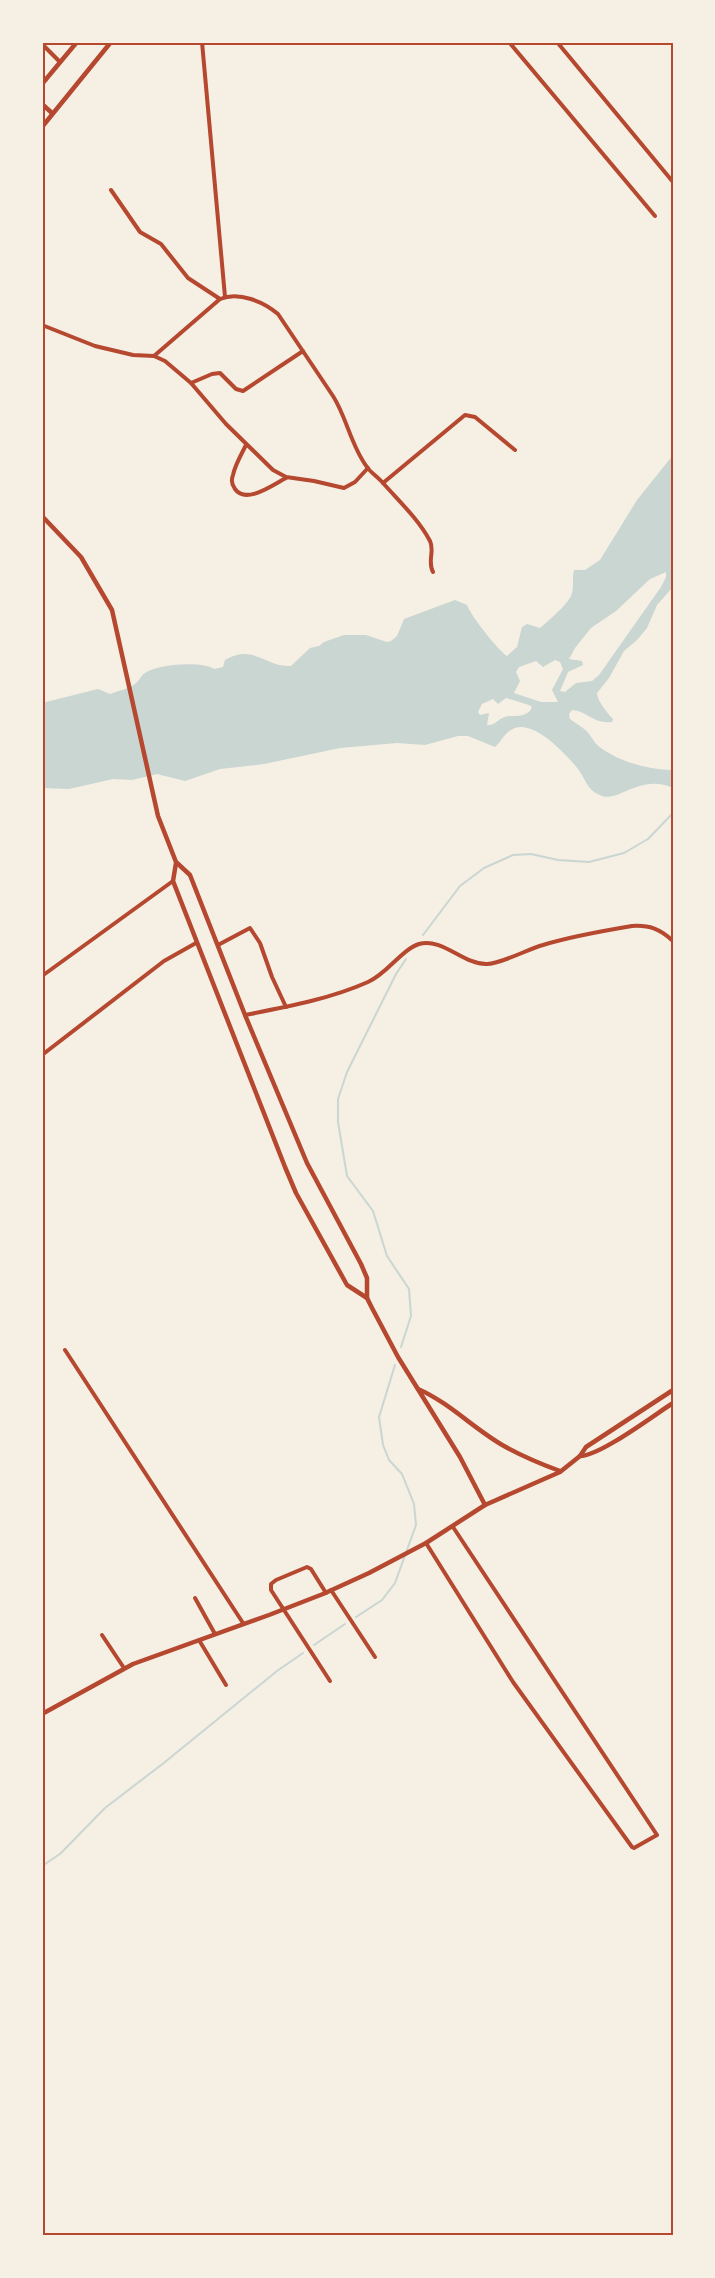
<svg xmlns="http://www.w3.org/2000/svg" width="715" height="2278" viewBox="0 0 715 2278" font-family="'Public Sans',sans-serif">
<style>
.water{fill:#c9d6d2;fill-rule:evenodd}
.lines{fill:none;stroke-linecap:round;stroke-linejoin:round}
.stream{stroke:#c9d6d2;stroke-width:2}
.minor{stroke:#b5482f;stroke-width:4}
.tertiary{stroke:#b5482f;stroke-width:4.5}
.neatline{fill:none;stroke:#b5482f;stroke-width:2}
</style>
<rect width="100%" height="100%" fill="#f6efe4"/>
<path class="water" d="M673,455V587L657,605L647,628L637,640L624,651L609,678L597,693C597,700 607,713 613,719L612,722C593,724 587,711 572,710L569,714L570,719C576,724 585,728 589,734C593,739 595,744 601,748C620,762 650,770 673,770V788C642,773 618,802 602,796C586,790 586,779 578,769C567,755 531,716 511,730C504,734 501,742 495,747L468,736H458L425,745L397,743L340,748L264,764L220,769L185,781L157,774L132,780L113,779L69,789L42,788V703L98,689L110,694C117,691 130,689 136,683C140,680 141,675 145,673C159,664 201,661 214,669L223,667L225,660C253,643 265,667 291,666L310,648L319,646L324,642L344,635H366L387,642L391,641L397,636L404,619L455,600L467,605C471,616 497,649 507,656L517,647L522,627L527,624L540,628C547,622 570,603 572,593C574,586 572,577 574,570H585L600,560L637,500ZM666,572V577L661,587L599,675L592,681L576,683L565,692L560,691L568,672L583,665L582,661L569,659L575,648L591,628L616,611L650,579ZM555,660L560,662L563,669L552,690L558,702H541L514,693L520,681L516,672L519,667L536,661L543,667ZM506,698L529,705L532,707L530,711C520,719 515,714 505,717C497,719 496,726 487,725L489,713L480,715L478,712L482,704L493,699L498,704Z"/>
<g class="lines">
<g class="stream">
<polyline points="423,935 460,886 484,868 513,855 531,854 558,860 589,862 624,853 648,839 673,813"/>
<polyline points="401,1347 411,1316 409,1289 387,1256 373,1211 347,1176 338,1122 338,1099 347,1072 396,974 406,959"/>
<polyline points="356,1617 382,1600 395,1583 416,1525 414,1504 402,1474 389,1460 383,1445 379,1417 395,1365"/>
<polyline points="314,1645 345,1624"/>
<polyline points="42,1866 60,1854 105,1808 165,1762 277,1671 303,1653"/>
</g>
<g class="minor">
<polyline points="202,42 225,297"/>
<polyline points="509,42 655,216"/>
<polyline points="557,42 673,182"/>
<polyline points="42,44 60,62"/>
<polyline points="111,190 140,232 161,244 188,278 220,299"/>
<polyline points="42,325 95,346 133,355 154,356 165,361 191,383 226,424 273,470 286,477 314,481 344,488 355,482 368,468"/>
<path d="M154,356L220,299C239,291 264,302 278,314L333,396C347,418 351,446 367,467C371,473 378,477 383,483C399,501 419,520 430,541C435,551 427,561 433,572"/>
<polyline points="191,383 212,374 220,373 236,389 243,391 303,351"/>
<path d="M246,445C241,455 235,465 233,475C231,480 232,485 235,489C246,505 274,484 286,478"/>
<polyline points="383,483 465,415 475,417 515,450"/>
<polyline points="218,945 250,928 260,943 272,977 286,1007"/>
<polyline points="42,976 173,881"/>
<path d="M245,1015C286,1007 330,999 368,982C387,974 401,950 419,944C442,937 464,965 487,964C501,964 528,949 543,945C572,936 602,931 632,926C650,925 660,929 673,941"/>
<polyline points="42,1055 164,961 196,943"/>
<polyline points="65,1350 243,1623"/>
<polyline points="426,1543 513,1682 632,1847 634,1848 657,1835 453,1527"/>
<polyline points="331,1590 375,1657"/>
<polyline points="326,1593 311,1569 307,1567 276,1580 271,1584 271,1590 330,1681"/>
<polyline points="195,1598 215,1634"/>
<polyline points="102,1635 124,1668"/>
<polyline points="199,1640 226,1685"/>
</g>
<g class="tertiary">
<polyline points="42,84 77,42"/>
<polyline points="42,104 52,113"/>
<polyline points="42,127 111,42"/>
<polyline points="42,516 81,557 112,610 158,816 176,862 190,875 245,1015 307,1163 361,1264 367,1278 367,1298 372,1308 398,1357 460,1457 485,1505"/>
<polyline points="176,863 173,881 285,1167 296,1193 347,1285 367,1298"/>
<path d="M418,1389C450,1403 474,1429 504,1446C522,1456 541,1464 560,1471"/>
<path d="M580,1456C600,1456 654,1415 673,1403"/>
<polyline points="42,1714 133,1664 269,1615 323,1594 369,1573 426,1543 485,1505 560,1472 580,1456 586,1447 673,1390"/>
</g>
</g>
<rect width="715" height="2278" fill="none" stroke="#f6efe4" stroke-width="87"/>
<rect x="44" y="44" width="628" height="2190" class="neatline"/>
</svg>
